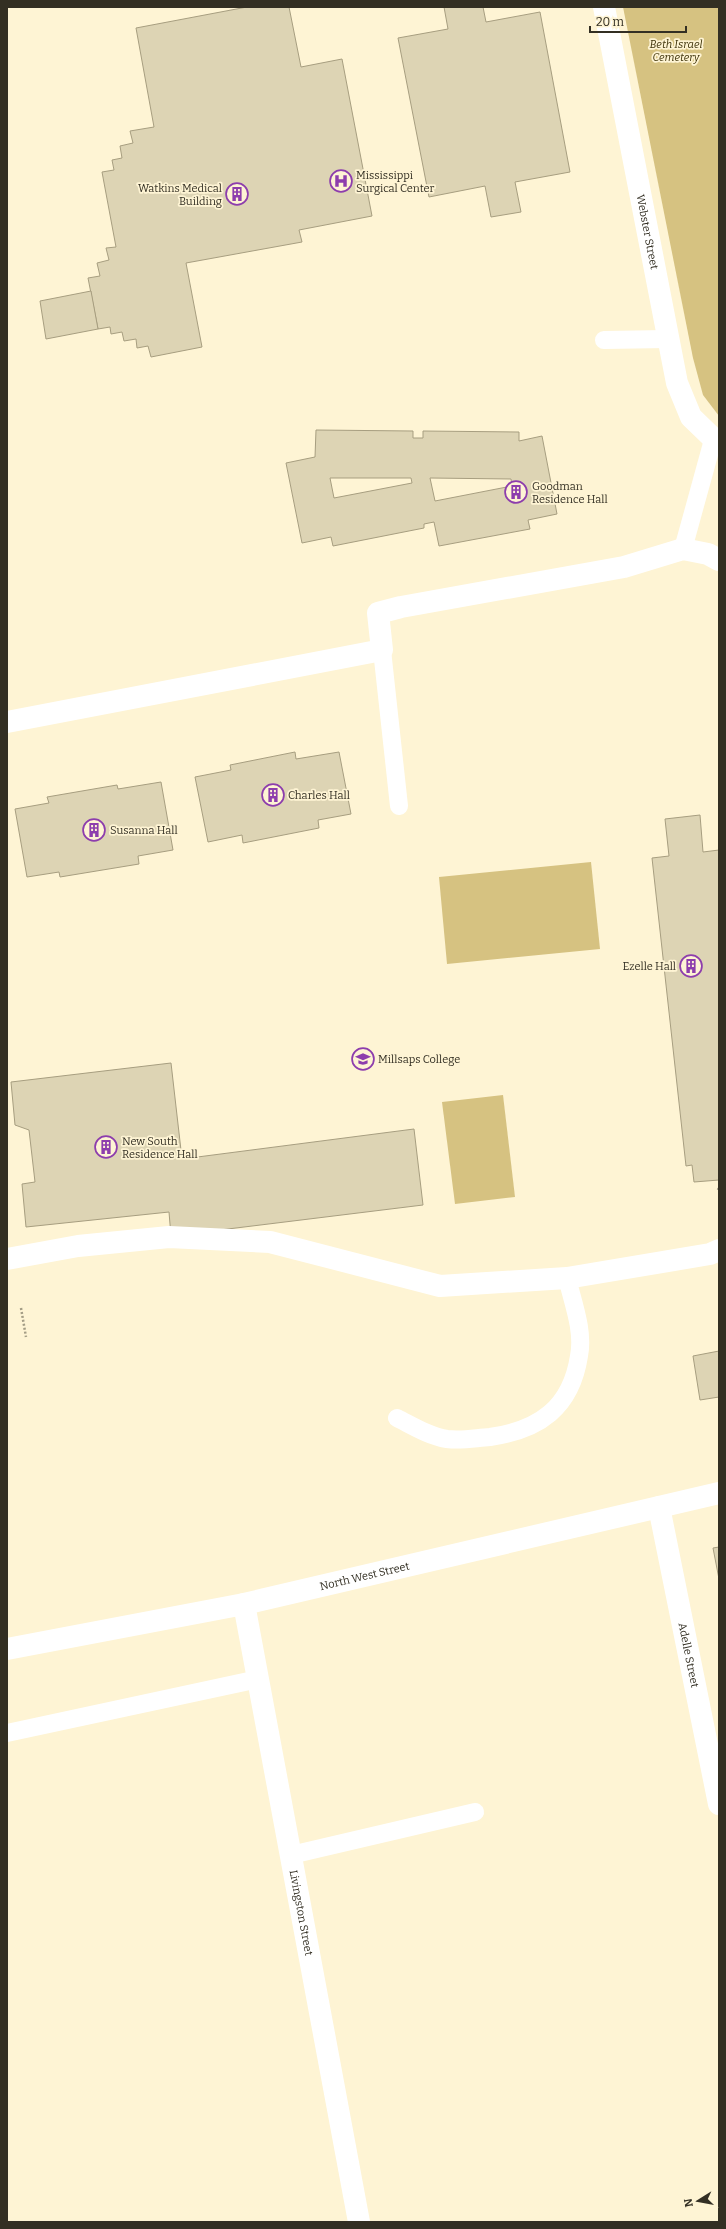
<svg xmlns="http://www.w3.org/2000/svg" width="726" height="2229" viewBox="0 0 726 2229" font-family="Bitter,serif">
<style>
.green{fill:#d6c281}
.building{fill:#ddd4b4;stroke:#a79e80;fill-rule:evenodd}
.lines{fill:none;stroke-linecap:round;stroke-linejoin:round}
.path{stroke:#a49d85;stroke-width:2.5;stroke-dasharray:2 2;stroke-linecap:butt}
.lane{stroke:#fff;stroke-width:18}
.street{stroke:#fff;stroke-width:22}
.secondary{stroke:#fff;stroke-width:22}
.labels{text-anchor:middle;stroke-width:3.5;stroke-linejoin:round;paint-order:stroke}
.park-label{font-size:11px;font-style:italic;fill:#3e330a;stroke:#fef4d4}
.poi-label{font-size:11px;fill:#332f23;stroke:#fef4d4;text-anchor:start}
.street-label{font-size:11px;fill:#332f23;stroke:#fef4d4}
</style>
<rect width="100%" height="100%" fill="#fef4d4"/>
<g class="green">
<polygon points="623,7 719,7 719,416 703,395 693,358"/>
<polygon points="591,862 600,949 447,964 439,877"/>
<polygon points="503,1095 515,1197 455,1204 442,1102"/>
</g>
<g class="building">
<polygon points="247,7 289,7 301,67 342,59 372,216 299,230 302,242 186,263 202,347 151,357 148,346 137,348 136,339 124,341 122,332 111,334 110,327 98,329 88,278 100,276 97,263 109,260 106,248 116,247 102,172 114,170 112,160 122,158 120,146 133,143 130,131 154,127 136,28"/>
<polygon points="444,7 483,7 486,22 540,12 570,172 515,182 521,212 491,217 485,186 429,197 398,38 448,29"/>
<polygon points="91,291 98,329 46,339 40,301"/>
<path d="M316,430L413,431V438H423V431L519,432V441L542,436L557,514L528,520L530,529L439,546L434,522L424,524V528L333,546L331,537L302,543L286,463L315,457ZM330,478H411L412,483L334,498ZM430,478L511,479L512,486L435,501Z"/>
<polygon points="295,752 296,759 339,752 351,814 318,820 319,828 243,843 242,835 208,842 195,777 231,770 230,765"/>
<polygon points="161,782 173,850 138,856 139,864 60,877 59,872 27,877 15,809 49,803 47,797 117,785 118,789"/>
<polygon points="700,815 703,852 719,850 719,1180 694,1182 692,1165 686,1166 652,858 669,856 665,819"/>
<polygon points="171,1063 182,1159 414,1129 423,1205 171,1236 169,1212 26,1227 22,1184 35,1182 29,1130 15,1125 11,1082"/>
<polygon points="719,1351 719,1397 700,1400 693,1356"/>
<polygon points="719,1547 719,1579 713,1548"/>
</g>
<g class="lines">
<g class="path">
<polyline points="718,1190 719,1187"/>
<polyline points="21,1308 26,1337"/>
</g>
<g class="lane">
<polyline points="604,340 667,339"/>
<polyline points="683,549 713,440"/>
<polyline points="382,650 399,806"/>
<path d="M397,1418C413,1426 429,1436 447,1439C462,1441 475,1438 490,1437C539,1430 571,1408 579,1356C584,1331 573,1303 567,1278"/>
<polyline points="7,1733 258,1679"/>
<polyline points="291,1855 475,1812"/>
</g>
<g class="street">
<path id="s1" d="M604,7L677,383L691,417L719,444"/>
<polyline points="7,722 382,650 378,613 401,607 624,567 683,549 708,554 719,560"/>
<polyline points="7,1259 78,1246 169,1237 270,1242 440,1286 567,1278 710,1254 719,1250"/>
<path id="s2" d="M659,1507L719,1804"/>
<path id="s3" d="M244,1604L359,2222"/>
</g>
<path class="secondary" id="s4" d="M7,1649L244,1604L719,1493"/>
</g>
<defs>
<g id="hospital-ring" transform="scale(1.15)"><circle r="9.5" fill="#fef4d4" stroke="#8d3dad" stroke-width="1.5"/><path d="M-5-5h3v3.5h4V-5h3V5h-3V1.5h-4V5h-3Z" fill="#8d3dad"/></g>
<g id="building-ring" transform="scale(1.15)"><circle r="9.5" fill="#fef4d4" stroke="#8d3dad" stroke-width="1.5"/><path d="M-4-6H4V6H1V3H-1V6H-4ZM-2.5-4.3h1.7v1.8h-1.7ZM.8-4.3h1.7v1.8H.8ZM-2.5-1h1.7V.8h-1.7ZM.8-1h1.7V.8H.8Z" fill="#8d3dad"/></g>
<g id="university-ring" transform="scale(1.15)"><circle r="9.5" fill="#fef4d4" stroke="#8d3dad" stroke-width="1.5"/><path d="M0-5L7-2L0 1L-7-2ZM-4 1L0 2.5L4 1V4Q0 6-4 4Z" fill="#8d3dad"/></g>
</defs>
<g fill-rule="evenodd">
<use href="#hospital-ring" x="341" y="181"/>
<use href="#building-ring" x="237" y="194"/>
<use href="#building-ring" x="516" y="492"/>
<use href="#building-ring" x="273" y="795"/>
<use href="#building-ring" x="94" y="830"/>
<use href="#building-ring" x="691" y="966"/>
<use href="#university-ring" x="363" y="1059"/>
<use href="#building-ring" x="106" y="1147"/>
</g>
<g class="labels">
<g class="park-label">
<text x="676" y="48">Beth Israel<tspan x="676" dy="13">Cemetery</tspan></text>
</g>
<g class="poi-label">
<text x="356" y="179">Mississippi<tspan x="356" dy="13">Surgical Center</tspan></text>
<text x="222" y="192" text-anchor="end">Watkins Medical<tspan x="222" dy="13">Building</tspan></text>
<text x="532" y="490">Goodman<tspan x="532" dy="13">Residence Hall</tspan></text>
<text x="288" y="799">Charles Hall</text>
<text x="110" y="834">Susanna Hall</text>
<text x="676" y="970" text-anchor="end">Ezelle Hall</text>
<text x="378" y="1063">Millsaps College</text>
<text x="122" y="1145">New South<tspan x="122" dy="13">Residence Hall</tspan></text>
</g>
<g class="street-label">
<text dy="4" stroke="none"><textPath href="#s1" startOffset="229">Webster Street</textPath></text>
<text dy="4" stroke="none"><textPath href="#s4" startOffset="365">North West Street</textPath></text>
<text dy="4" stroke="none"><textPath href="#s2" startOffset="151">Adelle Street</textPath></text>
<text dy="4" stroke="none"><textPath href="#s3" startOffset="314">Livingston Street</textPath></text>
</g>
</g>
<rect width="726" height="2229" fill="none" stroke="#332f23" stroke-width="16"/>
<g transform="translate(698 2201) rotate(259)" stroke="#fef4d4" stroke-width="3" paint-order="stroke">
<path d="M0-3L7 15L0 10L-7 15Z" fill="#332f23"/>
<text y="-6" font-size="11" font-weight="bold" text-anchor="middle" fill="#332f23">N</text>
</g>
<path d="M590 26v6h96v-6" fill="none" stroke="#332f23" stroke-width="2"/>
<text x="596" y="26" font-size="12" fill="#332f23" stroke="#fef4d4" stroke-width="3" paint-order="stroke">20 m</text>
</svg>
